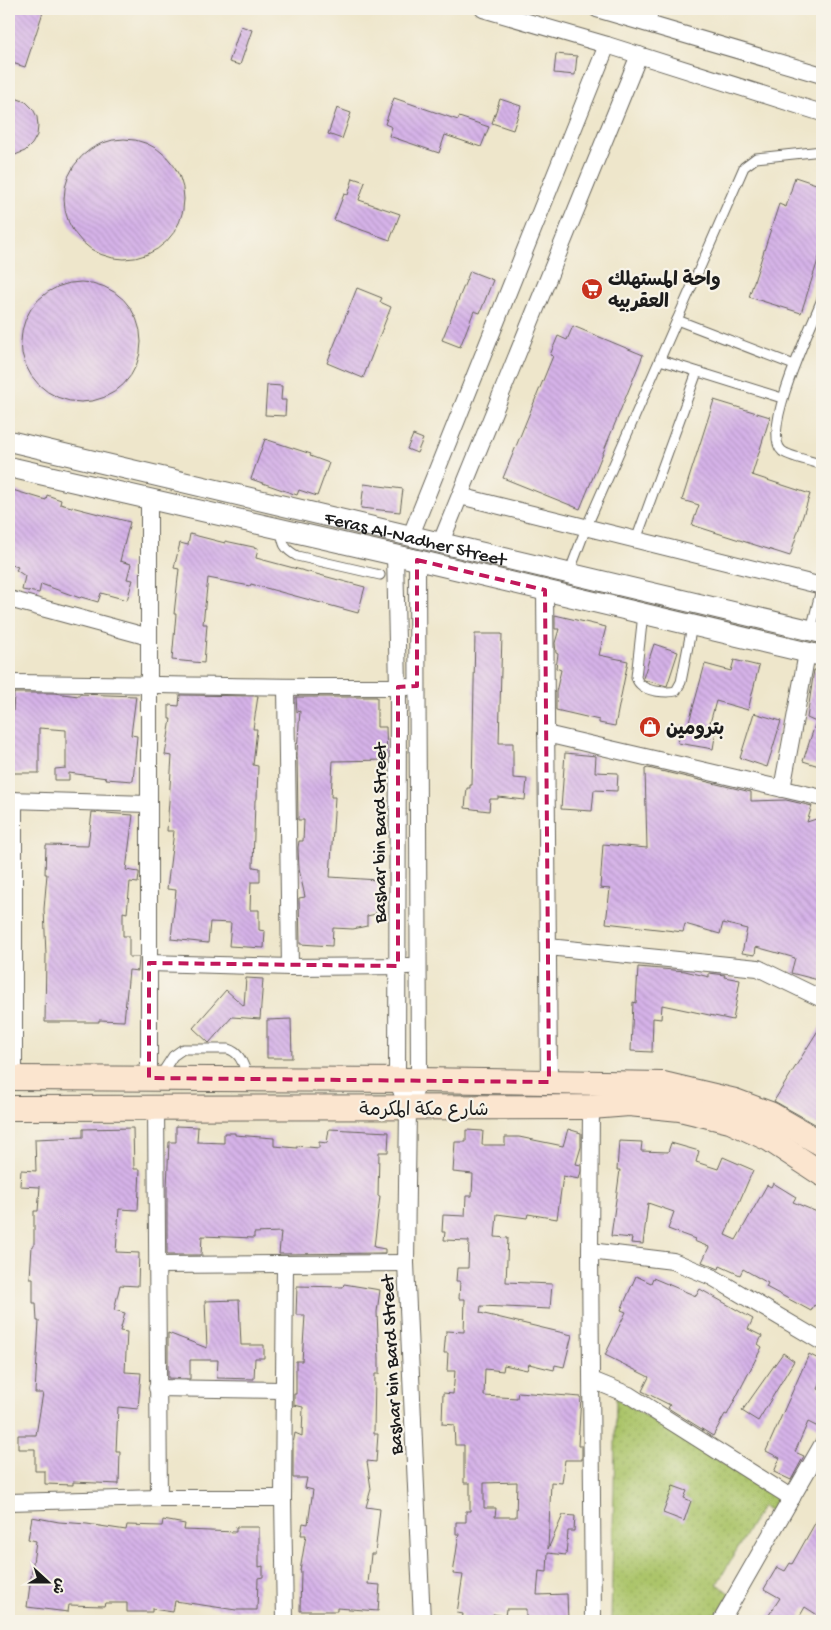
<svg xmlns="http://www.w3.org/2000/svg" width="831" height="1630" viewBox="0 0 831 1630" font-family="'Gochi Hand','Playpen Sans Arabic',sans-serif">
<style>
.grass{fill:url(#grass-dots);stroke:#647044}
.building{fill:url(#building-back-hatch);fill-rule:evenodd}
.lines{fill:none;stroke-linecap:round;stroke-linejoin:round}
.service-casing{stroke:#666359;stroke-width:11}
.minor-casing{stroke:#666359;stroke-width:18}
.tertiary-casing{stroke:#666359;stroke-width:22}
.secondary-casing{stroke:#666359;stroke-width:26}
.service{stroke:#fff;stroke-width:9}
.minor{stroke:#fff;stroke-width:16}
.tertiary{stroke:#fff;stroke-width:20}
.secondary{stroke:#fbe5cf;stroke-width:24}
.marked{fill:none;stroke:#c2185b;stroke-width:4;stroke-dasharray:10 6;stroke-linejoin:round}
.labels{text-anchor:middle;stroke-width:4.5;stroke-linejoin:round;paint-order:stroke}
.poi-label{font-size:19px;font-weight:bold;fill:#1c1c1c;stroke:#f7f3e8;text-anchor:start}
.street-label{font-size:19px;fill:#1c1c1c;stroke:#f7f3e8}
</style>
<defs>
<pattern id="grass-dots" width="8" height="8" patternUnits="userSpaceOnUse" patternTransform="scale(1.25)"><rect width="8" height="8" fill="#acc56b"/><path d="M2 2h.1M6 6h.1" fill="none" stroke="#93a95c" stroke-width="1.8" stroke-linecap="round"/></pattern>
<pattern id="building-back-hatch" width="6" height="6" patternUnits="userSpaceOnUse" patternTransform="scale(1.25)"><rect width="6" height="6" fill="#d5b2e8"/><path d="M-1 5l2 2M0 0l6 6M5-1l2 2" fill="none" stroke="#b698c6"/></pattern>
</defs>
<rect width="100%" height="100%" fill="#f7f3e8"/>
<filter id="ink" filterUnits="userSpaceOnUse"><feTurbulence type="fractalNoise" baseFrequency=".02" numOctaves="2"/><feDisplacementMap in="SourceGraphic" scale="10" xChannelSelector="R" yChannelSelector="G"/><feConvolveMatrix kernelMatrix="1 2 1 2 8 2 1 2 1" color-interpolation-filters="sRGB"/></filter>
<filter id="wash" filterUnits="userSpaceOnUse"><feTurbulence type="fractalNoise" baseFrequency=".0096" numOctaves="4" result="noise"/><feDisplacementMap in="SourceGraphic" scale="20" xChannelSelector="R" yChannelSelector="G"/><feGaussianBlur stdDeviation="1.12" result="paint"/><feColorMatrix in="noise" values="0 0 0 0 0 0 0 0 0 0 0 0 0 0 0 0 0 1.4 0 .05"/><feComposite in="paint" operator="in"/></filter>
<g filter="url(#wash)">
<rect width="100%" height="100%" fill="#eee6cb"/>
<polygon class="grass" points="616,1398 783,1500 776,1514 762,1506 717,1584 730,1594 714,1621 611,1621"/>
<g id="blocks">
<g class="building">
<polygon points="9,9 44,9 25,67 9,62"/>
<polygon points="241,26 252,30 240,65 229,62"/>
<polygon points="556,54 577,56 575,75 554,73"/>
<polygon points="9,97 18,99 26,102 33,109 37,117 38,126 37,135 32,144 25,151 15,155 9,155"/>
<polygon points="394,98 458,120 459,117 489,127 481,147 445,135 439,153 389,136 392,127 385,124"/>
<polygon points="500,99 521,106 513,130 492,123"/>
<polygon points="337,108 351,113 342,139 328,134"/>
<circle cx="124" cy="199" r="60"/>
<polygon points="795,177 822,186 822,255 820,254 801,313 749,297 779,204 786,207"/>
<polygon points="353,178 365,182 359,200 400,214 390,240 334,220 344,194 348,195"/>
<polygon points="470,271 493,280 480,313 474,311 460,347 442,340"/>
<circle cx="81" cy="342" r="60"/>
<polygon points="357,288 382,298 380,302 391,307 363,378 327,363"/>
<polygon points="573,326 643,355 580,509 503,478 553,356 550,355 558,336 567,340"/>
<polygon points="267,385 282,386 281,400 286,400 285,416 265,415"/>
<polygon points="714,400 770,417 752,475 810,494 790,556 692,525 699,505 682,500"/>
<polygon points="413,435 423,439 417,453 407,449"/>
<polygon points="265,439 311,454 310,456 329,463 317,496 299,490 297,495 251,479"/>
<polygon points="364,484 403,489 400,512 361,508"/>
<polygon points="9,489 46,500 47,495 61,500 60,504 130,522 120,561 131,564 127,579 133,580 127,600 101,593 98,602 81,597 80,598 41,584 39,593 22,590 25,576 16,570 18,567 9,564 9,545 13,531 9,530"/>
<polygon points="190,534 225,543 225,541 258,548 256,558 365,587 358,613 251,584 250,586 208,578 203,624 207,624 204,663 172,660 176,614 174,614 179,569 174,568 180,543 188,545"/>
<polygon points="555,615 606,627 599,655 628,661 615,726 599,723 599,720 556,710 556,692 561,670 556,668 558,654 556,653 555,643 559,629 555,629"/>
<polygon points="475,634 502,634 499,743 513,743 513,778 527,779 525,800 498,797 498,799 490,799 489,811 465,808 467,788 470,788 470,785 472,785"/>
<polygon points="654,644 678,652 667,686 644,680 643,678"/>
<polygon points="734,660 759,666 748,710 716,701 710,723 717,724 713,749 678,743 681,725 688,726 705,664 731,671"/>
<polygon points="814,670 822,671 822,767 803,761 816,722 807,718"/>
<polygon points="14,693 54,693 79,696 79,694 136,696 131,735 137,736 133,781 106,779 107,778 69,773 69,780 55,780 55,769 66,768 66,730 39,728 39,773 9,773 9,712 13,712"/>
<polygon points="180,695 258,696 253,729 257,729 253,765 258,766 257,799 255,800 253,867 260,868 260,882 251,882 250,910 259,910 259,930 265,931 264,948 229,946 231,923 210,922 208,943 171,939 176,890 167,889 174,831 167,831 172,756 165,755 171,719 169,719 169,705 179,706"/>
<polygon points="296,697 377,697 377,727 386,727 387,760 333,761 331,797 335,797 330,877 378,880 376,914 367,916 367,926 353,929 333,928 332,946 300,944 299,898 305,897 299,869 298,848 299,841 303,841 304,820 298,820 297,751 300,711 297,712"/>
<polygon points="754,713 781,721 767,767 740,758"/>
<polygon points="565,753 596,756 595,772 618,773 617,791 594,790 592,811 561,809"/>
<polygon points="648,768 751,792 751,801 786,800 812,806 807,822 822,817 822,981 791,973 795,958 785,955 756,947 755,955 742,953 747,929 723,923 720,934 685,924 683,932 606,923 610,889 600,888 603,844 647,848 645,769"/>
<polygon points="92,812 133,815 126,870 139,872 139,874 138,883 130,882 127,913 123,912 123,936 129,936 129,957 139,957 138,971 129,970 124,1021 99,1020 99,1022 45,1022 46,955 44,909 47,874 45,874 46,845 88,846"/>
<polygon points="638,967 685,971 709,977 709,973 725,975 724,977 740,980 733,1020 662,1005 661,1019 653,1018 652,1052 631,1051 633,1002 636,1003"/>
<polygon points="246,978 263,979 260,1019 232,1017 209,1043 193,1028 226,990 244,1006"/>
<polygon points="291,1019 292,1058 267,1058 267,1020"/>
<polygon points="822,1024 822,1128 774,1101"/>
<polygon points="176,1126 198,1127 197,1142 224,1143 224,1133 235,1133 235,1135 274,1138 274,1146 297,1148 297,1146 319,1148 319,1142 327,1143 329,1129 389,1132 388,1152 379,1152 378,1196 380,1196 374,1247 385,1249 385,1253 279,1254 281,1232 254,1233 254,1238 202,1236 201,1255 167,1255 167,1188 169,1142 176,1142"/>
<polygon points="133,1128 134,1169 140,1169 138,1210 119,1209 116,1252 139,1253 138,1286 120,1285 114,1310 125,1313 120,1331 127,1332 125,1372 141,1373 138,1409 118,1407 116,1452 120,1452 119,1484 73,1482 73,1485 45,1484 45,1471 35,1471 35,1449 18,1449 18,1435 36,1435 43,1393 35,1393 39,1321 37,1321 36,1303 33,1303 33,1278 30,1278 32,1246 34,1246 34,1211 38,1211 40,1187 20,1186 21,1170 36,1171 35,1139 83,1137 83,1129"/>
<path d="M568,1129L581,1133V1147L576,1164L581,1165V1171L579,1179L563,1176L557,1219L528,1214L527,1218L497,1214L495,1237L508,1238L506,1282L552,1284L550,1309L481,1306L480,1313L572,1335L564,1367L555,1365L554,1370L529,1364L527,1370L504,1365L503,1371L485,1369L484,1396L517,1398L518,1392L581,1397L578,1446H582V1460H565L562,1483L551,1482L548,1549L563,1515L575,1516L574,1531H568L566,1555L548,1553L547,1572L539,1571L537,1595L567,1594L568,1621H526V1609H506L505,1616L493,1614L492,1621H462L463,1614L457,1613L463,1575L453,1574L459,1534H456V1522H466V1511H470V1483H464V1445H455L454,1425L442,1424L443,1393L453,1394L455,1371H447L448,1353H444L446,1331L464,1332L465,1299H459L460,1281H456L457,1268H468L469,1241L444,1240L445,1232H442L443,1215L465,1216L466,1196H472L473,1174L453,1172L455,1142H466V1130L483,1131L482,1145H505V1137H519L563,1146ZM517,1482L516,1517H495L496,1508H484V1483Z"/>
<polygon points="619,1141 642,1142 641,1151 668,1152 671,1143 699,1151 696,1162 718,1169 723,1157 753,1170 725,1235 736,1240 767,1185 771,1187 773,1183 796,1197 793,1202 822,1214 822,1310 814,1305 811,1311 800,1305 766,1287 768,1283 743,1269 740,1275 720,1266 719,1269 702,1262 709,1247 694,1241 695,1239 668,1229 674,1212 648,1203 643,1244 631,1243 632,1238 611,1236 620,1170 617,1170"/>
<polygon points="636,1276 651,1283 653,1278 696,1296 700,1289 753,1319 748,1329 762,1336 758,1344 762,1347 727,1415 725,1414 713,1436 668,1408 670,1405 642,1391 649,1377 605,1355 626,1312 621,1310"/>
<polygon points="344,1284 380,1290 377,1312 379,1359 379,1374 375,1374 374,1434 378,1434 376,1462 367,1461 371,1489 366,1507 380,1509 375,1554 371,1554 368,1584 380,1585 378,1611 337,1608 337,1611 300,1611 301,1571 300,1571 306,1535 301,1535 303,1523 308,1524 313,1490 305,1488 307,1478 293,1478 293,1444 295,1433 302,1436 303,1407 294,1405 294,1394 296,1394 296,1361 302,1361 305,1315 296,1315 297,1286 343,1287"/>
<polygon points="239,1300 241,1345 264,1345 264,1358 255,1358 254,1379 217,1378 218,1360 190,1360 190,1379 168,1378 168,1333 207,1348 205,1301"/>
<polygon points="783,1353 794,1361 758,1421 742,1411"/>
<polygon points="809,1354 822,1361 822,1380 818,1389 822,1391 822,1429 808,1422 795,1452 804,1456 791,1480 774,1472 780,1458 766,1451"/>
<polygon points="673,1486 687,1491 684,1498 691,1501 684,1521 663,1513"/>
<polygon points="822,1511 822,1618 805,1607 797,1621 765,1621 780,1598 764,1589 777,1567 785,1571 790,1563 792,1564"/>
<polygon points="32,1517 59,1522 87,1524 126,1530 127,1525 162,1526 163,1520 185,1524 184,1530 236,1532 236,1527 259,1527 259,1567 263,1566 263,1577 258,1578 257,1610 236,1610 175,1601 173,1612 152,1609 152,1612 127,1612 127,1603 105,1603 104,1606 69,1605 68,1612 27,1607 36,1541 28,1539"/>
</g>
</g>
</g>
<g filter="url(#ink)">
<use href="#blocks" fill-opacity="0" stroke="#666359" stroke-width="1"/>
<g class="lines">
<g class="service-casing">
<g id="service">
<path d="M822,299C812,325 760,431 782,451C789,457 813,461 822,465"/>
<polyline points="677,320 794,365"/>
<polyline points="660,360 782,398"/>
<path d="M281,529C283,544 283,548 297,556L380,575"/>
<polyline points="636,540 697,372"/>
<polyline points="569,573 586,528 744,167 756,158 822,151"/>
<path d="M643,614L636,677C636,678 639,684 640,684C647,692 667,693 676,691L681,682L692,626"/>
<polyline points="811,630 822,585"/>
<path d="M160,1076L173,1056L183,1049H228C241,1053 243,1065 248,1076"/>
</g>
</g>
<g class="minor-casing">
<g id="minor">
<polyline points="483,9 607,45 822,113"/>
<polyline points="597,9 822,75"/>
<polyline points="646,23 651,9"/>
<polyline points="460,496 822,586"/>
<polyline points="149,499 149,1078"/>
<polyline points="411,535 607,45"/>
<polyline points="441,542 639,55"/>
<polyline points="395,555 398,687 397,1080 408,1108"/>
<polyline points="417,560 419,1080 408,1108 406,1263 422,1621"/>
<polyline points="545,590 549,1082"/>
<polyline points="9,599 149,637"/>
<path d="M9,683C142,684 275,688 408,687"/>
<polyline points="286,688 290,967"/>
<polyline points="546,734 822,798"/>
<polyline points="782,789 807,653"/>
<polyline points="9,800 149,804"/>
<polyline points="548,947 758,968 822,999"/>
<polyline points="149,963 290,967 409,966"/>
<polyline points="14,1078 14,800"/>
<polyline points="156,1107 159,1498"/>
<polyline points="591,1107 590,1251 593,1621"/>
<polyline points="590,1251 673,1261 712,1277 822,1342"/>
<polyline points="157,1265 406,1263"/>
<polyline points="592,1380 629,1395 792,1498"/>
<polyline points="157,1388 283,1390"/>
<polyline points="9,1502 159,1498 283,1498"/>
<polyline points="285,1621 283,1498 285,1264"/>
<polyline points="721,1621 822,1445"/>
</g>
</g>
<g class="tertiary-casing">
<g id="tertiary">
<path id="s1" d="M9,441L822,633"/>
<polyline points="9,467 417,560 822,656"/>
</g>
</g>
<g class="secondary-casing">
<g id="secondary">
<polyline points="9,1078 419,1080 663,1084 735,1101 770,1114 822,1144"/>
<polyline points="9,1108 591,1107 629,1104 680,1109 730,1121 769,1139 822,1174"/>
</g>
</g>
<use href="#service" class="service"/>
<use href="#minor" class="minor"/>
<use href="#tertiary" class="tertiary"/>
<use href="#secondary" class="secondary"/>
</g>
</g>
<path class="marked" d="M417,560L545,590L549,1082L149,1078V963L398,966V687L417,686Z"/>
<defs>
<g id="supermarket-disc" transform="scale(1.125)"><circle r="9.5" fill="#c8321e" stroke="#f7f3e8"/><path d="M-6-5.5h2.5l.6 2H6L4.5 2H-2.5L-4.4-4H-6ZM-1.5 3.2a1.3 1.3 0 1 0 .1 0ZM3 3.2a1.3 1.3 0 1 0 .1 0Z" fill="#fff"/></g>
<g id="shop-disc" transform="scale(1.125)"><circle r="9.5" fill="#c8321e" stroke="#f7f3e8"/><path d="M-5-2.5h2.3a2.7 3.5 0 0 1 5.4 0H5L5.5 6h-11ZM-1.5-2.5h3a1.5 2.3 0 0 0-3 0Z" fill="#fff"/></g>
</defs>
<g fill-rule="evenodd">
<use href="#supermarket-disc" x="592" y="289"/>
<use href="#shop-disc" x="650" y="727"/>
</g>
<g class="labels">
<g class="poi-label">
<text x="608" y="285">واحة المستهلك<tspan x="608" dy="22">العقربيه</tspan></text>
<text x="666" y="734">بترومين</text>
</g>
<g class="street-label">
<text dy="7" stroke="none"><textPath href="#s1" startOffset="418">Feras Al-Nadher Street</textPath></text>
<text transform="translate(378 833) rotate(-90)" y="7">Bashar bin Bard Street</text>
<text x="424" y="1115">شارع مكة المكرمة</text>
<text transform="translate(390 1365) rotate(-93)" y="7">Bashar bin Bard Street</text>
</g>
</g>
<rect width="831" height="1630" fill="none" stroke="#f7f3e8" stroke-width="30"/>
<g transform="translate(48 1582) rotate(111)" stroke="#f7f3e8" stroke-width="4" paint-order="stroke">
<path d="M0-4L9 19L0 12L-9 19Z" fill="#1c1c1c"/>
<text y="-8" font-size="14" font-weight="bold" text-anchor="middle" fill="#1c1c1c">ش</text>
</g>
</svg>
